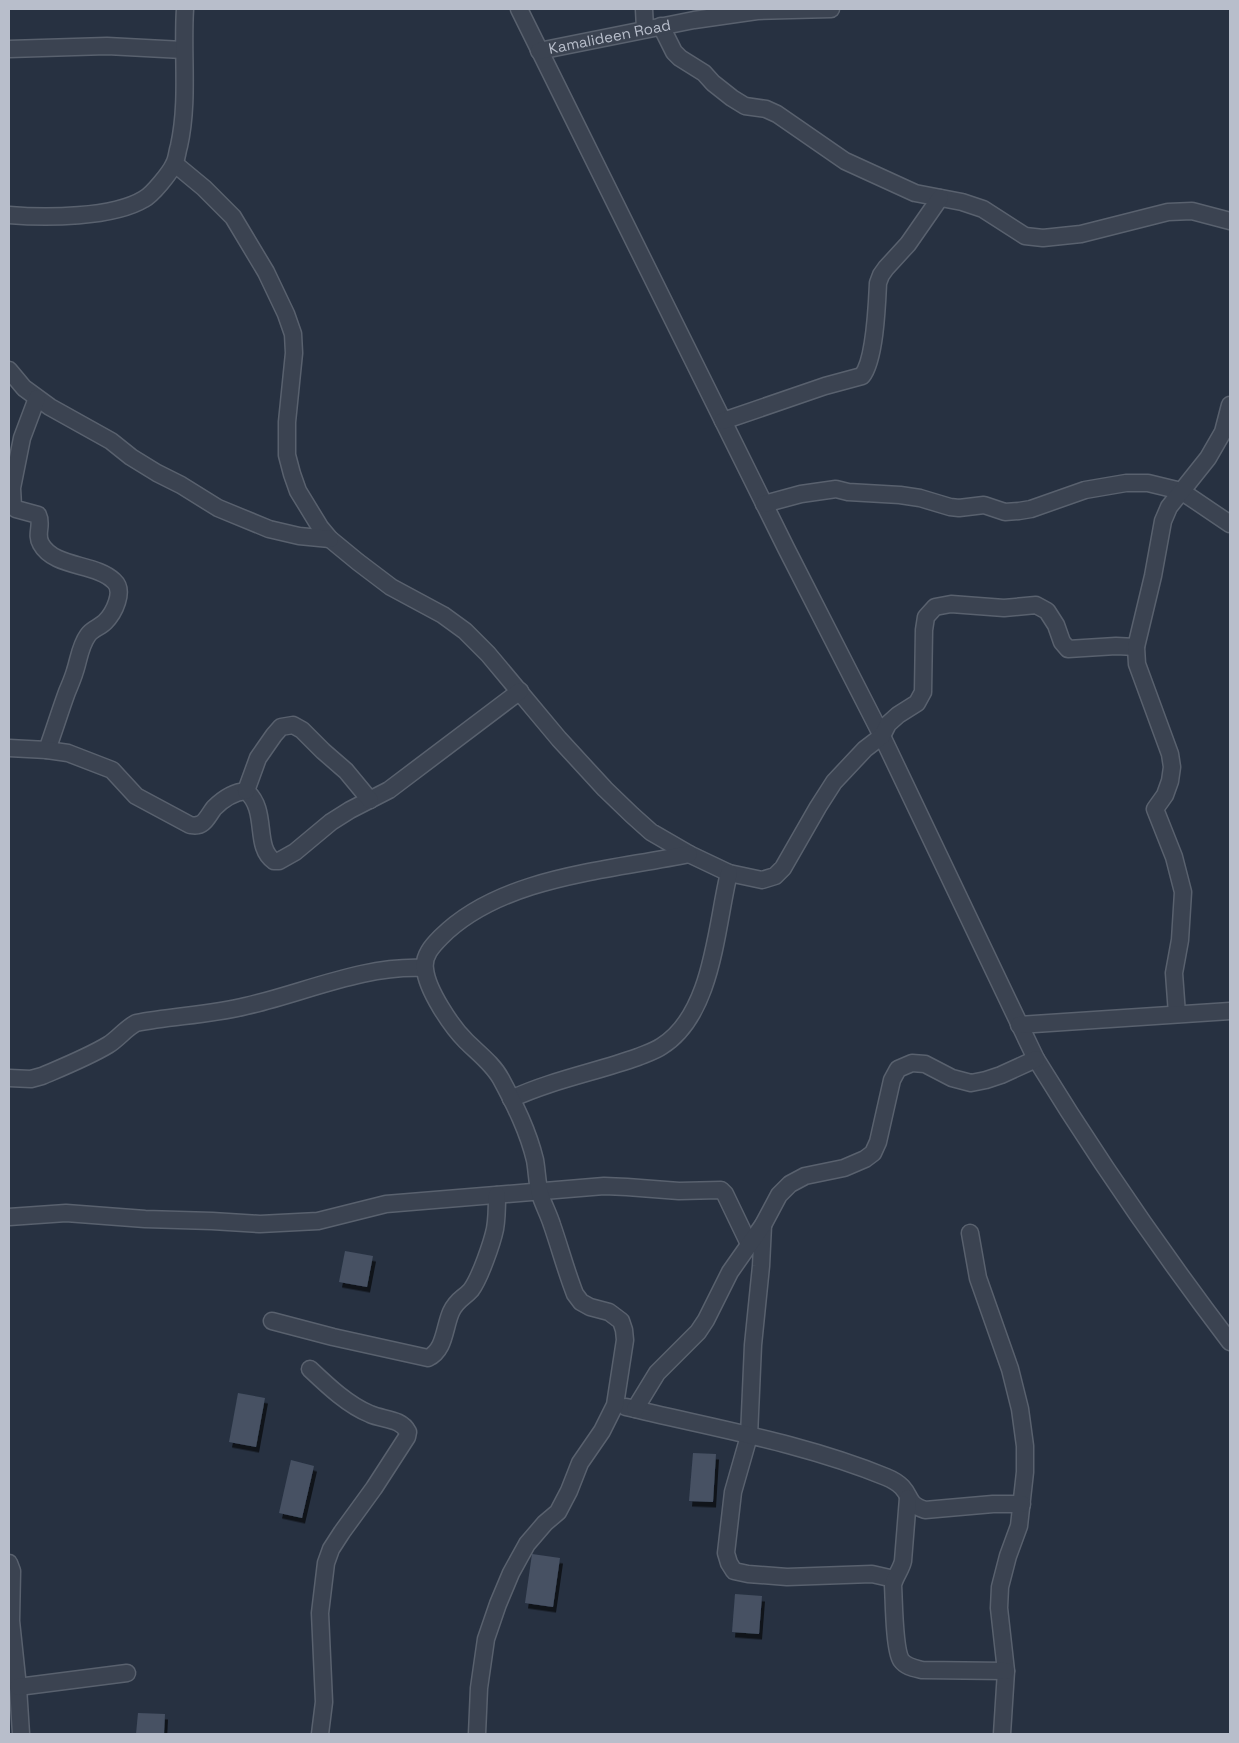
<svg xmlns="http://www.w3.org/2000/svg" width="1239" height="1743" viewBox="0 0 1239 1743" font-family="'Space Grotesk',sans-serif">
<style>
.building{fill:#465163;filter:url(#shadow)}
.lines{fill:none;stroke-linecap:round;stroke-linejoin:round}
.minor-casing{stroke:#59616e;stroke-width:19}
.minor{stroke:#3b4351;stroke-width:16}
.labels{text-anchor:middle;stroke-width:4.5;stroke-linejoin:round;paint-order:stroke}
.street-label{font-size:15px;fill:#b8becb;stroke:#1f2837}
</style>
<defs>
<filter id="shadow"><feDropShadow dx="3" dy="5.5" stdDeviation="0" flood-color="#0009"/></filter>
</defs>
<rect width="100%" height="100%" fill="#273141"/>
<g class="building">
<polygon points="345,1251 373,1256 367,1287 339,1282"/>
<polygon points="238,1393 265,1398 256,1447 229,1442"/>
<polygon points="693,1453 716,1454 713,1502 689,1501"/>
<polygon points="291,1460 314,1466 302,1518 279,1513"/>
<polygon points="532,1554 560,1558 553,1607 525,1603"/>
<polygon points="735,1594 762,1596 759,1634 732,1632"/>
<polygon points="138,1713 165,1714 164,1734 136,1734"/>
</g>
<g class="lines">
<g class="minor-casing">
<g id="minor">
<path d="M519,9L786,548L882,736L1036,1059C1096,1157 1161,1251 1230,1342"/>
<polyline points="644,9 645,29"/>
<polyline points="661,26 674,52 680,58 704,73 713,83 732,98 745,106 766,109 777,114 845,161 915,193 962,202 983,209 1025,236 1043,238 1081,234 1168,212 1192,211 1230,221"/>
<polyline points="9,49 107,46 183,50"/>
<path id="s1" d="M539,51L694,20L757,11L831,9"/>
<polyline points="175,164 204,188 233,217 266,272 286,314 293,334 294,353 287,422 287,455 292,474 298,491 320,527 330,539 358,562 391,587 443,615 465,631 488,654 559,739 605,789 632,815 651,832 689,854 729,873 762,880 775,876 783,868 818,807 834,782 865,749 882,736 888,724 898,715 917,703 923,692 924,630 926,617 935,607 951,604 1004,608 1036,605 1047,611 1056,625 1062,642 1068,649 1116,646 1136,647"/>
<path d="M9,215C45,218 113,218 144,199C152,195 170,173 174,164C177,159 177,152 179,146C189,101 182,54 185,9"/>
<polyline points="9,370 24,388 50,407 111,441 131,457 157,473 181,485 218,508 269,529 299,536 330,539"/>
<path d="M37,398L22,438L12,488L13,506L16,509L38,515C43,525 35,534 41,544C54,568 96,563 114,581C125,591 114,613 105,622C100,627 92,629 88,635C80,646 79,659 75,671C73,678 70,685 67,692C60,711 54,731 47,750"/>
<path d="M723,421L825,386L862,376C875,360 877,305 878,283L881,275L886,268L908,244L940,198"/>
<polyline points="764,504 801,494 836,489 848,492 900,495 920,498 950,507 959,508 984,505 1005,512 1019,511 1031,509 1085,490 1126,483 1148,483 1181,491 1230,524"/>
<path d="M9,748L47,750L68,753L112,770L136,796L190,825C191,825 196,826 198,825C205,824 210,813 214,808C223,799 234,792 246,791C269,810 253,847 274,861H279L295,852L331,822L350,810L389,790L520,691"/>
<polyline points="246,791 258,758 274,735 281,727 293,725 302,730 323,751 346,771 370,800"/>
<polyline points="1177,1014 1174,973 1180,940 1183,892 1174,857 1155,809 1165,795 1170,781 1172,767 1170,754 1137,664 1136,647 1153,576 1163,521 1169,507 1208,458 1223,432 1230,405"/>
<polyline points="1019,1025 1230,1011"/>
<path d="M9,1078L31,1079L42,1076C63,1067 88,1057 108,1045C118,1039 125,1029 136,1023C172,1016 210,1015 246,1006C304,993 363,965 424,968"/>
<path d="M511,1099C552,1080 596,1072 638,1057C645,1054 655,1051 662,1046C713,1014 716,926 729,873"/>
<polyline points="9,1217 66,1213 145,1219 212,1221 260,1224 318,1221 386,1204 604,1186 627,1187 679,1191 721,1190 725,1194 749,1244"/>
<polyline points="763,1225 761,1266 753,1345 749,1436 733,1492 726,1553 729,1563 734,1571 748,1574 787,1577 872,1574 894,1579"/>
<polyline points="970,1233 978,1278 1010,1369 1020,1409 1025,1446 1025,1472 1019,1526 1008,1556 1000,1587 999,1608 1006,1671 1002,1734"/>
<path d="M272,1321L333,1337L428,1358C445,1350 444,1328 451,1312C457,1299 463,1299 471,1290C480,1278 492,1243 495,1229C497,1218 497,1206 497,1195"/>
<path d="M310,1369C328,1386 348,1405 370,1414C383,1420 401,1418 408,1432L407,1437L374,1488L342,1532L331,1549L326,1563L320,1613L324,1702L320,1734"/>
<path d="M626,1407C713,1428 803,1443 886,1477C891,1479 898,1483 902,1487C912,1498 907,1504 925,1510L993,1504H1022"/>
<polyline points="635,1409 657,1373 698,1332 706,1320 730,1272 763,1225 779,1195 790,1184 805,1176 844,1168 865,1159 873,1153 878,1142 892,1080 898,1069 912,1063 925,1064 952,1078 971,1083 986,1080 1001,1075 1036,1059"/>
<path d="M908,1498L903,1561C901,1570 895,1576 893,1585C894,1601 894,1648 901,1660C906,1667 914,1668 922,1670L1006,1671"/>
<polyline points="9,1563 12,1571 11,1621 18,1687 21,1734"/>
<polyline points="18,1687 127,1673"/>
<path d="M477,1734L479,1688L486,1639L498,1604L511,1573L527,1544L545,1523L558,1512L569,1491L580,1463L602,1431L615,1405L625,1340L624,1330L621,1321L609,1312L590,1307L581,1302L575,1294C566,1271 560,1248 552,1225C549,1215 543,1204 540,1194C537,1183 537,1171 535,1160C528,1131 515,1105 501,1079C493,1064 478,1053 466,1041C451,1026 427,990 425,969C423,956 432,946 441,937C502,876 608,871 689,854"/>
</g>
</g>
<use href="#minor" class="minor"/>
</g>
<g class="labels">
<g class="street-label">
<text dy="5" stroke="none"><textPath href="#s1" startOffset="72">Kamalideen Road</textPath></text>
</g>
</g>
<rect width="1239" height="1743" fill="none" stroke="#b8becb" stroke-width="20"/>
</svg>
